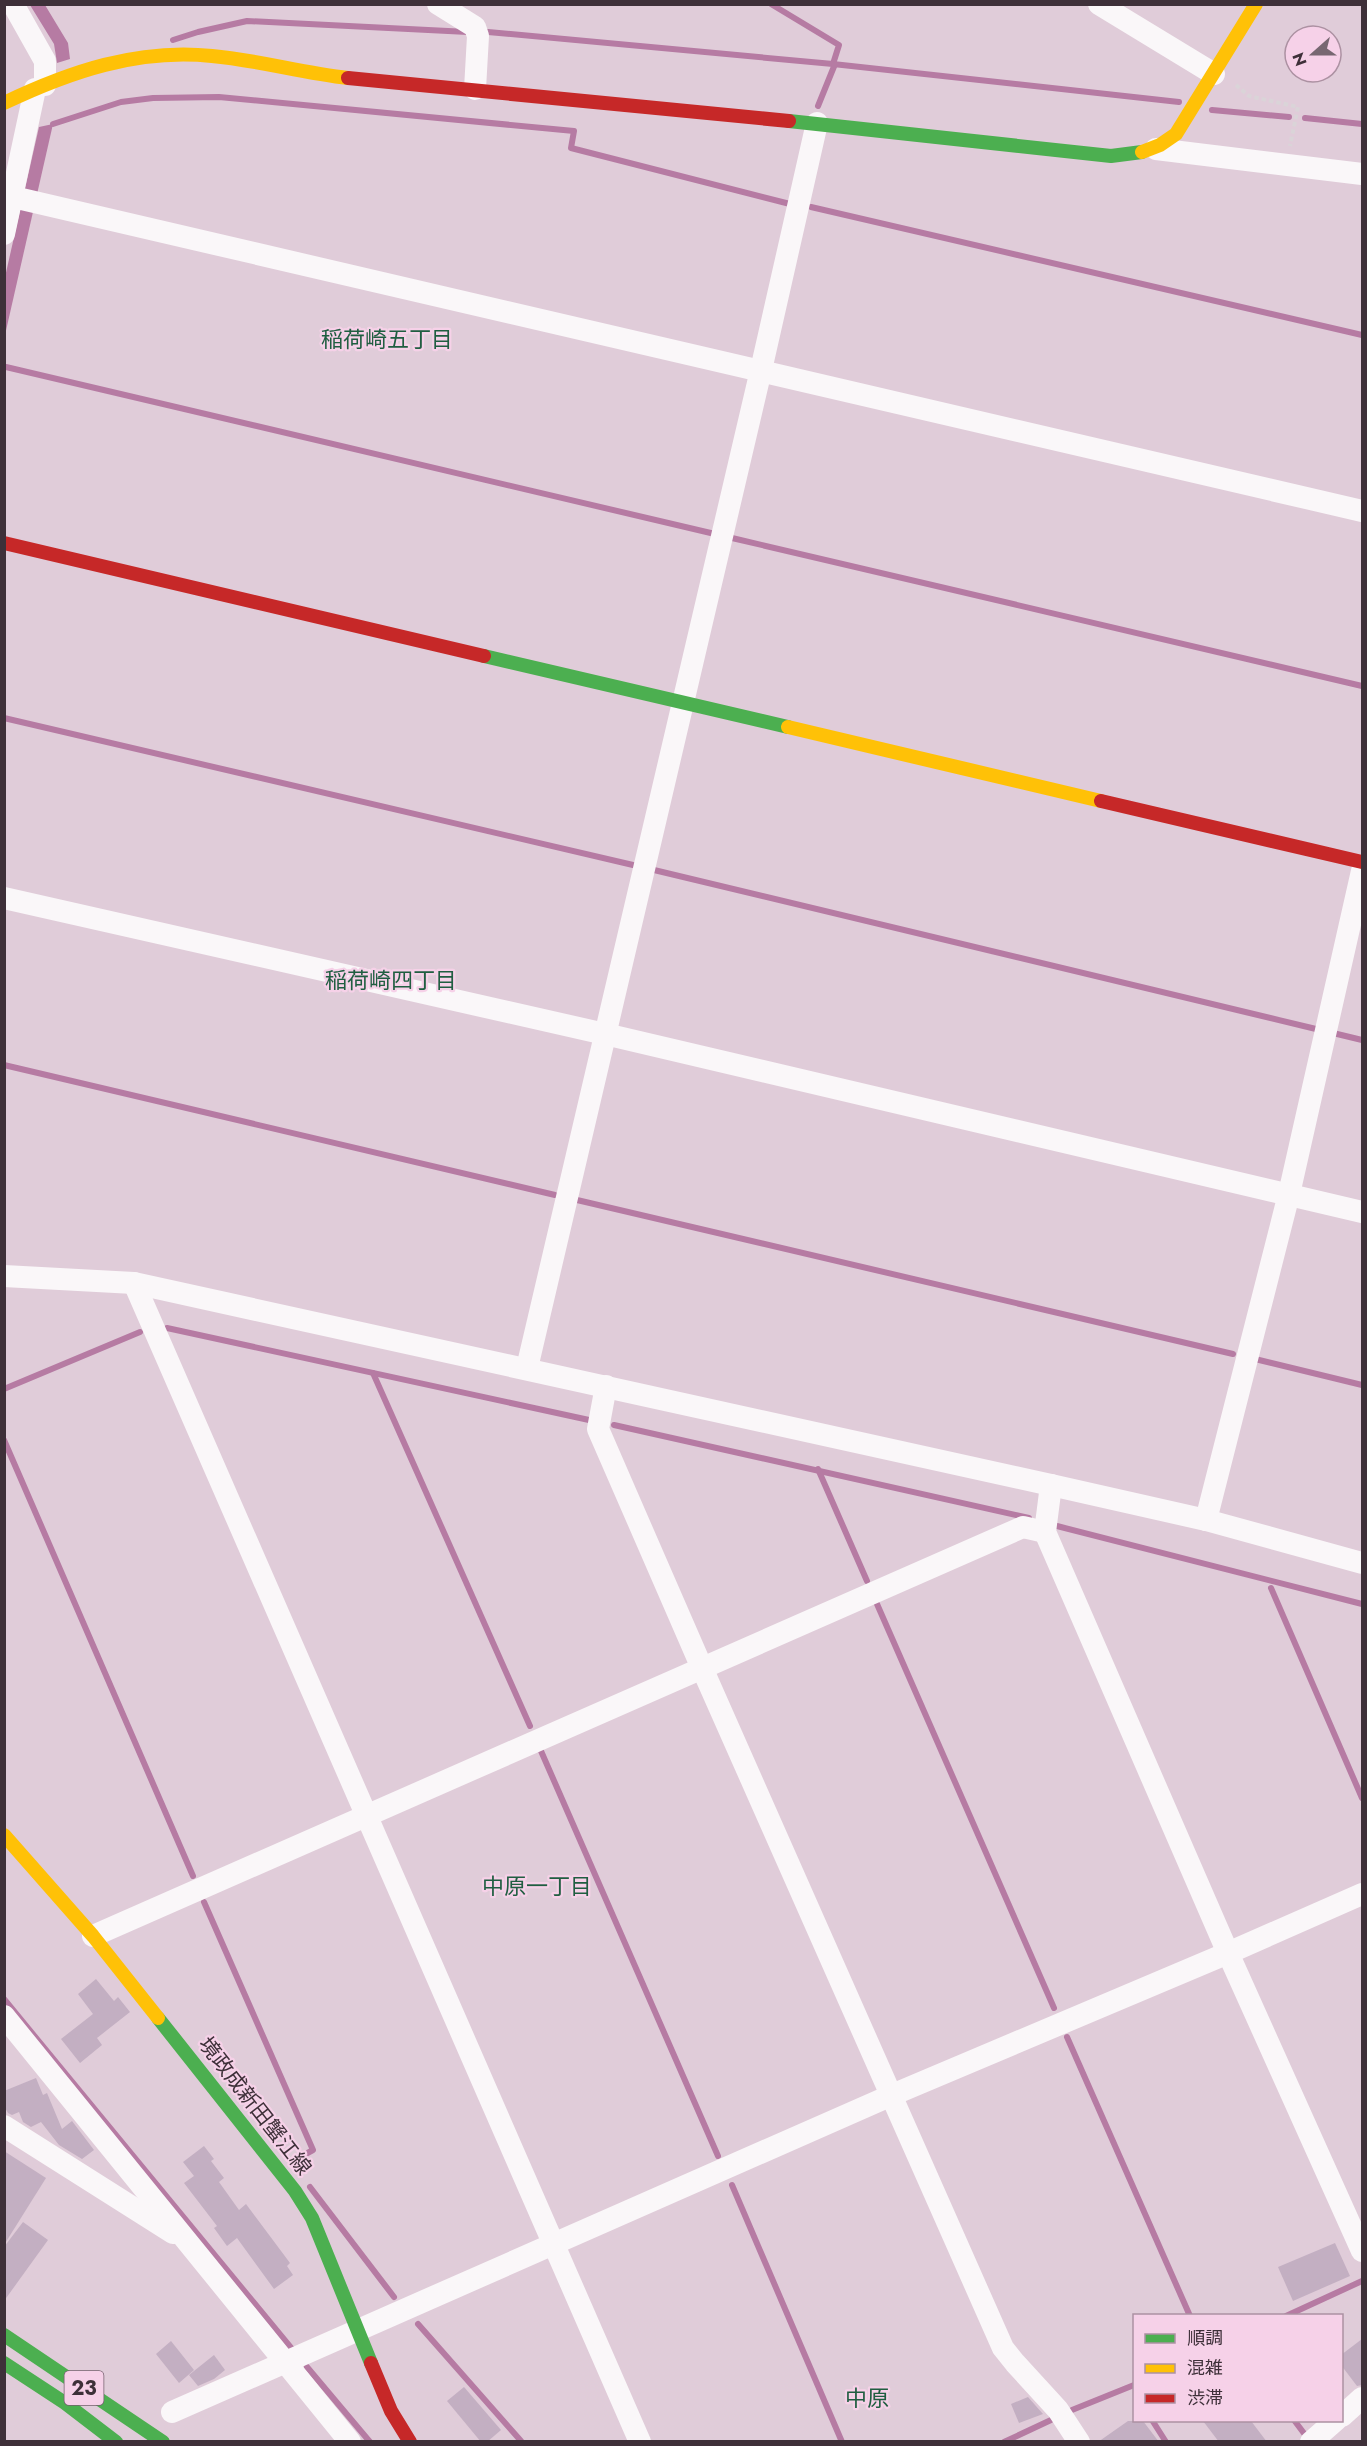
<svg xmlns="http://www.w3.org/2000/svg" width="1367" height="2446" viewBox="0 0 1367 2446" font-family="Jost,'Noto Sans JP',sans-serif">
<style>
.water{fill:#b67ba3}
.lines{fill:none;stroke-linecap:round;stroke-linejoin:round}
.stream{stroke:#b67ba3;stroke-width:6}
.building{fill:#c3afc2}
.path{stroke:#dad4d8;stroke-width:4;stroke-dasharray:4.5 3;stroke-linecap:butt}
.street{stroke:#faf7f9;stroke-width:22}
.fast{stroke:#4caf50;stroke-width:14}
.slow{stroke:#ffc107;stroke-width:14}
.jam{stroke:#c62828;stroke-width:14}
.labels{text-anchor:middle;stroke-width:4.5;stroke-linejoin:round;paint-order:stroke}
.shield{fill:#f6d1e8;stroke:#75606e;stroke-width:1.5}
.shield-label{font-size:20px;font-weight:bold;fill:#3e3039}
.street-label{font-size:21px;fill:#3e3039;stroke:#f6d1e8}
.neighbourhood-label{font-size:22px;fill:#205e41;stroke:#f6d1e8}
</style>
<rect width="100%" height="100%" fill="#e0ccd9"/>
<g class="water">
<polygon points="30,5 45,5 68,43 70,59 57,63 54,44"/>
<polygon points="53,124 5,335 5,277 39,127"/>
</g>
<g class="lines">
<g class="stream">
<polyline points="771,4 839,45 833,64"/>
<polyline points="488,32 833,64 1179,102"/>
<polyline points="173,40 198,32 247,21 468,32"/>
<polyline points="818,106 835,64"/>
<polyline points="1212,110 1289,117"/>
<polyline points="1305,118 1362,124"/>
<polyline points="53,124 121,102 153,98 219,97 574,131 571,148 790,204"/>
<polyline points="811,207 1362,335"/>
<polyline points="6,367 715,534"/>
<polyline points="732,538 1362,686"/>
<polyline points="4,718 633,865"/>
<polyline points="654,870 1316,1029"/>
<polyline points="1333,1033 1362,1040"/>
<polyline points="4,1065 555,1195"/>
<polyline points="577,1200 1233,1354"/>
<polyline points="167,1328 589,1420"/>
<polyline points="1255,1359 1362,1385"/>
<polyline points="373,1373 530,1726"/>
<polyline points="4,1389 140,1332"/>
<polyline points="614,1425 1029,1518"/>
<polyline points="4,1440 193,1876"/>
<polyline points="818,1469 867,1581"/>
<polyline points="1057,1526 1362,1604"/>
<polyline points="1271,1588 1362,1798"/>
<polyline points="877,1604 1054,2008"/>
<polyline points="541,1751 718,2156"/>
<polyline points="204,1902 313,2150 291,2162 295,2167"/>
<polyline points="4,1999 292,2349"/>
<polyline points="1067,2037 1190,2316"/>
<polyline points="732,2185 842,2442"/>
<polyline points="310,2187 394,2297"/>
<polyline points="1286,2316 1362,2281"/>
<polyline points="418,2324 521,2441"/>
<polyline points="307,2367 370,2442"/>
<polyline points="1072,2410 1134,2385"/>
<polyline points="1152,2420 1166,2442"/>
<polyline points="1294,2420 1306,2436"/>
<polyline points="1004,2442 1051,2420"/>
</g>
</g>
<g class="building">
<polygon points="96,1979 114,2001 118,1997 130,2012 97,2038 102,2045 80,2063 61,2039 93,2014 78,1994"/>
<polygon points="36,2078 43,2095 47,2093 62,2129 72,2121 94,2150 82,2159 59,2145 41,2122 31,2127 23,2122 19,2112 12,2115 8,2113 4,2106 4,2091"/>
<polygon points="204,2146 214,2159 211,2161 224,2178 219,2182 239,2210 246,2204 290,2263 287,2266 293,2275 274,2289 237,2238 227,2246 214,2228 217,2226 184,2183 194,2176 183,2162"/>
<polygon points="4,2151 46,2178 4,2245"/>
<polygon points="23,2222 48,2240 4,2301 4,2247"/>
<polygon points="1335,2243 1350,2276 1293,2301 1278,2267"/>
<polygon points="1362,2339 1362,2385 1357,2386 1341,2365 1341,2355"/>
<polygon points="171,2341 194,2370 179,2383 156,2354"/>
<polygon points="214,2355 225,2370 214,2379 198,2386 189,2375"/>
<polygon points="464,2387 501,2430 487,2442 481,2442 447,2401"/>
<polygon points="1028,2397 1043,2414 1019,2423 1011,2404"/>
<polygon points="1128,2421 1143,2421 1159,2442 1098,2442"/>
<polygon points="1203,2421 1251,2421 1267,2442 1219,2442"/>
</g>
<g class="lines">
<polyline class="path" points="1236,85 1249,96 1298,107 1290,146"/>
<g class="street">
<polyline points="13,4 45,61 45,85"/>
<polyline points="438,4 475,27 478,36 475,89"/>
<polyline points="1099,4 1214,74"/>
<polyline points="1156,149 1362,174"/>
<polyline points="13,197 1362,511"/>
<polyline points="4,234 35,89"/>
<polyline points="4,898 605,1034 1362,1212"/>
<polyline points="4,1276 134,1283 1051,1485 1206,1520 1362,1563"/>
<polyline points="134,1283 640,2442"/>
<polyline points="527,1368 761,370 817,123"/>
<polyline points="606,1386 598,1429 702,1668 1003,2348 1015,2363 1058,2410 1079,2442"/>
<polyline points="1051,1485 1045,1532 1228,1953 1362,2251"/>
<polyline points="1206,1520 1289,1194 1362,871"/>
<polyline points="93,1936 1023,1527 1045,1532"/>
<polyline points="4,2016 350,2442"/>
<polyline points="4,2126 173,2233"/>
<polyline points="172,2412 892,2095 1228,1953 1362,1894"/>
<polyline points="1342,2416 1362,2398"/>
<polyline points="1311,2442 1336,2420"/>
</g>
<g class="fast">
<polyline points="789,121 1111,156 1142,152"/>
<polyline points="484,656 788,727"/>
<polyline points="158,2018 295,2191 312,2218 371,2363"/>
<polyline points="4,2335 163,2442"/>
<polyline points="4,2363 65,2403 116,2442"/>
</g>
<g class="slow">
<path d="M4,103C69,72 138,48 212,56C258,60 302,73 348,78"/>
<polyline points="1142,152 1160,145 1176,134 1256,4"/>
<polyline points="788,727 1101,801"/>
<polyline points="4,1835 93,1936 158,2018"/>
</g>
<g class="jam">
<polyline points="348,78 789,121"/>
<polyline points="4,543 484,656"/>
<polyline points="1101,801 1362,862"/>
<polyline points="371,2363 391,2411 410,2442"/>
</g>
</g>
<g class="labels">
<rect class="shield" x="64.5" y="2371" width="39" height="34" rx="4.5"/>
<g class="shield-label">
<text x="84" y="2395">23</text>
</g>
<g class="street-label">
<text transform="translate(255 2106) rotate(52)" y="7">境政成新田蟹江線</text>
</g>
<g class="neighbourhood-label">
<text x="387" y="347">稲荷崎五丁目</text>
<text x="391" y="988">稲荷崎四丁目</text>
<text x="537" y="1894">中原一丁目</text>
<text x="867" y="2406">中原</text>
</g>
</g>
<rect width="1367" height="2446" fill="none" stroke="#3e3039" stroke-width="12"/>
<rect x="1133" y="2314" width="210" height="108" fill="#f6d1e8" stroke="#ac91a2" stroke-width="1.5"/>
<rect x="1145" y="2334" width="30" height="9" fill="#4caf50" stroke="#ac91a2" stroke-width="1.5"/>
<text x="1187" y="2344" font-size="18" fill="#3e3039">順調</text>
<rect x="1145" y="2364" width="30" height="9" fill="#ffc107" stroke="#ac91a2" stroke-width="1.5"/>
<text x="1187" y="2374" font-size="18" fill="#3e3039">混雑</text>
<rect x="1145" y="2394" width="30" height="9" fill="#c62828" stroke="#ac91a2" stroke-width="1.5"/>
<text x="1187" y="2404" font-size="18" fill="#3e3039">渋滞</text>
<g transform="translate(1313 54) rotate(249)"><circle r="28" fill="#f6d1e8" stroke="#ac91a2" stroke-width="1.5"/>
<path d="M0-4.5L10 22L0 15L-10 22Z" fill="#776771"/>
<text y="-9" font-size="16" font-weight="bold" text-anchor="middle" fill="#3e3039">N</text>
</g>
</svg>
